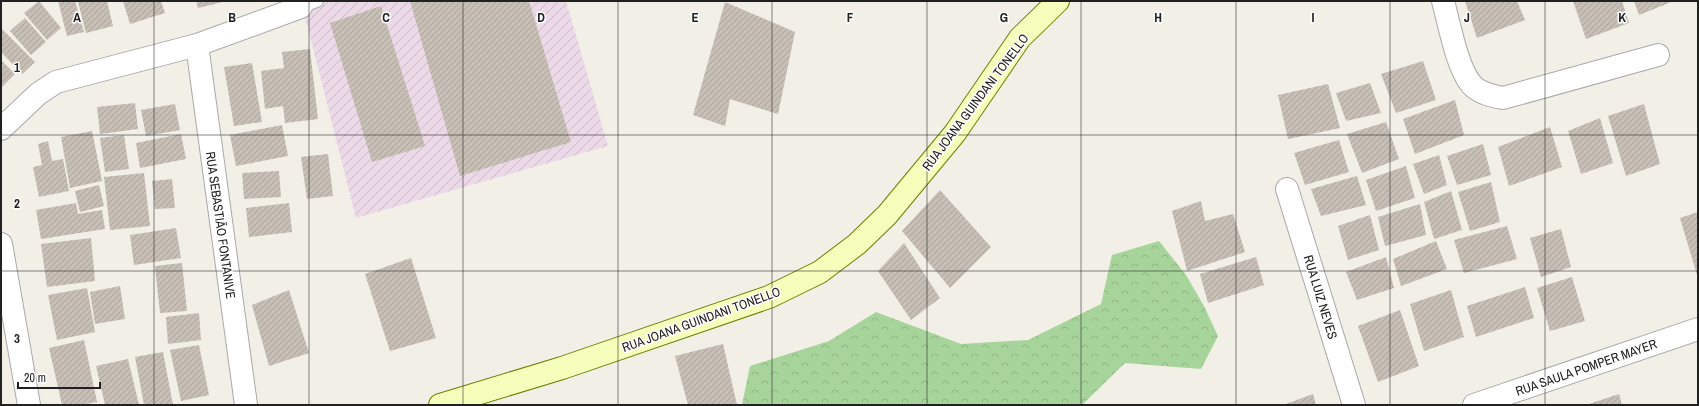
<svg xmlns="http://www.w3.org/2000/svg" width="1699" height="406" viewBox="0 0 1699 406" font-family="'Archivo Narrow',sans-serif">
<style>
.industrial{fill:url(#industrial-furrows)}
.forest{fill:url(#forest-crowns)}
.building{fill:url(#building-hatch)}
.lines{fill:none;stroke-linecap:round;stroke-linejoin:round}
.service-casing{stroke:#a8a8a8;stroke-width:14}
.minor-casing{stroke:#a8a8a8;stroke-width:24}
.tertiary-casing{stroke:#a8a8a8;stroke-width:24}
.secondary-casing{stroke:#698000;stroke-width:24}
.service{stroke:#fff;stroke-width:12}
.minor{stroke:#fff;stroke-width:22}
.tertiary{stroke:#fff;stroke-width:22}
.secondary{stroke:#f5feba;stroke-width:22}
.grid{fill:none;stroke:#212121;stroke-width:1;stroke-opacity:0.55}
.labels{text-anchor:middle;stroke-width:3;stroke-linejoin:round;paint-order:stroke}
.street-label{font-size:13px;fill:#212121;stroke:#fff}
.grid-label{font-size:13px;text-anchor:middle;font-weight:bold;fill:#212121;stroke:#fff;stroke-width:3;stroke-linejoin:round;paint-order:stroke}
</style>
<defs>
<pattern id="industrial-furrows" width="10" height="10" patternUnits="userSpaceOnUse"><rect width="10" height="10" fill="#ebd9e7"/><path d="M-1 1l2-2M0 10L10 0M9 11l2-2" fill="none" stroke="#c9bac6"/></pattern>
<pattern id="forest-crowns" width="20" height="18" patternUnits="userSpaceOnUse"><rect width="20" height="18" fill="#a7d49a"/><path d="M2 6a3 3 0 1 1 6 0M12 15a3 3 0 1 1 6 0" fill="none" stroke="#8fb684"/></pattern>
<pattern id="building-hatch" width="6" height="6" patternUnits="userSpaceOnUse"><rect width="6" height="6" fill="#c7beb6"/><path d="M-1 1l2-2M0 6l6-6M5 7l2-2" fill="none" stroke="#aba39c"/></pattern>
</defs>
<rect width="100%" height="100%" fill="#f2efe7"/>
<polygon class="industrial" points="301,1 566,1 608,146 356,218"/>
<polygon class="forest" points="1159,241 1186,275 1204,306 1218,336 1201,369 1125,363 1082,405 742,405 750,366 829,341 876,312 961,344 1028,340 1101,304 1112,255"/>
<g class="building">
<polygon points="39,1 61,28 47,40 24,13"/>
<polygon points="58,1 75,1 84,32 67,36"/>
<polygon points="83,1 107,1 113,26 86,33 78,2"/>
<polygon points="123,1 161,1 165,13 130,24"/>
<polygon points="196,1 223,1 223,2 198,8"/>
<polygon points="410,1 529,1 571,142 460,176"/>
<polygon points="1465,1 1517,1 1525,20 1477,38"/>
<polygon points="1573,1 1622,1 1629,23 1586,39"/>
<polygon points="1634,1 1674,1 1639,15"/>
<polygon points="725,2 795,32 778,114 730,99 725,126 693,115"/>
<polygon points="381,6 425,146 372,162 330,23"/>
<polygon points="25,18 46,42 31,55 10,31"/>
<polygon points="1,28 35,62 22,74 1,52"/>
<polygon points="310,49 318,119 285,123 283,106 265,109 261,71 284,68 282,52"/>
<polygon points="1,60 15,74 1,88"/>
<polygon points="1423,61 1436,100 1396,113 1381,74"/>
<polygon points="252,63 262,122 234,126 224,67"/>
<polygon points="1370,83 1381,113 1346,121 1336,93"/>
<polygon points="1328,84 1340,128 1288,139 1278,95"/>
<polygon points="1455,100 1464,135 1415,154 1403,119"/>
<polygon points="135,103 138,129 100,134 97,107"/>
<polygon points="175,104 180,130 146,136 141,110"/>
<polygon points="1644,104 1660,164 1626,176 1608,116"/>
<polygon points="1600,118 1613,163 1581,174 1568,131"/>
<polygon points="1386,122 1399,159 1362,173 1347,134"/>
<polygon points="282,125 288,156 236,166 230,135"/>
<polygon points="1550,127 1562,167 1509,186 1498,147"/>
<polygon points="92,131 102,181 70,188 61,137"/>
<polygon points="181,134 186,159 140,168 136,143"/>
<polygon points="124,135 129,169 105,172 100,138"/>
<polygon points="1339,140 1349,172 1305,185 1294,153"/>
<polygon points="48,141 52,161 63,159 69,191 39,197 33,167 42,165 38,144"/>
<polygon points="1483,144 1491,175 1457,185 1447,156"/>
<polygon points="328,154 333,196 307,199 301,157"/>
<polygon points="1439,155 1447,185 1424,194 1413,164"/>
<polygon points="1406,166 1415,198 1376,211 1366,180"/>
<polygon points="279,171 281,197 244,199 242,173"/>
<polygon points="144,173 150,226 110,230 104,177"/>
<polygon points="1357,176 1366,205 1321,216 1311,189"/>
<polygon points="172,179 175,208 155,209 152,181"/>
<polygon points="1491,182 1500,222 1470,231 1458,192"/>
<polygon points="99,185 104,206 80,212 75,191"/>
<polygon points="940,190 991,247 950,288 902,231"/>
<polygon points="1451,191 1462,230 1434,239 1424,202"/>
<polygon points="1201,201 1205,221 1233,214 1245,252 1187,271 1172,211"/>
<polygon points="76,203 78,214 102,210 105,229 41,239 36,210"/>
<polygon points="289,203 292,232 249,237 246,208"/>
<polygon points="1420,204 1426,235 1385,246 1378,217"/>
<polygon points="1698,212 1698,274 1697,275 1680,218"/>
<polygon points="1370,215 1379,250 1348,260 1338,226"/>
<polygon points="1507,226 1517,259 1464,273 1454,240"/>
<polygon points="176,228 181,258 134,265 130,235"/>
<polygon points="1561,229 1571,267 1541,277 1530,238"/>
<polygon points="91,238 95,281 47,287 41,244"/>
<polygon points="1436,241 1447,269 1401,286 1393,259"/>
<polygon points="904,243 940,298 911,320 878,271"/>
<polygon points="1256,257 1264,285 1208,303 1200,274"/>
<polygon points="1386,257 1394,288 1357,300 1346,272"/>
<polygon points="411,258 436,338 390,351 365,274"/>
<polygon points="182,263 187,311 160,313 155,266"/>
<polygon points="1572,277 1585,321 1550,331 1537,288"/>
<polygon points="120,286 125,319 95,324 90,292"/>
<polygon points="1525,287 1534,318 1476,337 1467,306"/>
<polygon points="87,288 95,332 57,340 48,295"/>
<polygon points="289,290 309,353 269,366 252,305"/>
<polygon points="1451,290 1464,337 1424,351 1410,304"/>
<polygon points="1400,310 1419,366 1378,382 1358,326"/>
<polygon points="199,313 201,340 168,344 166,317"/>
<polygon points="84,340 97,402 81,405 62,405 49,348"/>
<polygon points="723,344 737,405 688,405 675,356"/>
<polygon points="199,345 209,395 181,401 170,350"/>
<polygon points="163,352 173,405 144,405 135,357"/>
<polygon points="128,359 139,405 105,405 96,366"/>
<polygon points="1313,394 1316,405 1283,405"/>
<polygon points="1619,394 1622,405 1586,405"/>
</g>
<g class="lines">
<g class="service-casing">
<polyline id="service" points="301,7 317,1"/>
</g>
<g class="minor-casing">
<g id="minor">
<path d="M1443,1C1449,23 1458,73 1474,87C1482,94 1493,96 1503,98L1658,55"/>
<polyline points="1,129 38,94 56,82 197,45"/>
<polyline points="1287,189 1354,405"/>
<polyline points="1,244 29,405"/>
</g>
</g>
<g class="tertiary-casing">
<g id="tertiary">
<polyline points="246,405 197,45 301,7 300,1"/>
<polyline points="1474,405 1698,329"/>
</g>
</g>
<g class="secondary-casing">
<polyline id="secondary" points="440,405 562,368 769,297 820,272 857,244 887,215 955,133 1020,38 1058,1"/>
</g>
<use href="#service" class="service"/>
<use href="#minor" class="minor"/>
<use href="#tertiary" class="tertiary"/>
<use href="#secondary" class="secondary"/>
</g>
<path class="grid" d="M154,1V405M309,1V405M463,1V405M618,1V405M772,1V405M927,1V405M1081,1V405M1236,1V405M1390,1V405M1545,1V405M1,135H1698M1,271H1698"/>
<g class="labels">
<g class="street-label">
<text transform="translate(975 102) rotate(-53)" y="5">RUA JOANA GUINDANI TONELLO</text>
<text transform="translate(221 225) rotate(82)" y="5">RUA SEBASTIÃO FONTANIVE</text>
<text transform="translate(1321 297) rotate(73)" y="5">RUA LUIZ NEVES</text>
<text transform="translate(701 319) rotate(-20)" y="5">RUA JOANA GUINDANI TONELLO</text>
<text transform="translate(1586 367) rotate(-19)" y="5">RUA SAULA POMPER MAYER</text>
</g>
</g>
<g class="grid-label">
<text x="77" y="22">A</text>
<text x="232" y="22">B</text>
<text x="386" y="22">C</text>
<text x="541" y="22">D</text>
<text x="695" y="22">E</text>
<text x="850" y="22">F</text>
<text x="1004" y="22">G</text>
<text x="1158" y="22">H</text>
<text x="1313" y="22">I</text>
<text x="1467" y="22">J</text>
<text x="1622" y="22">K</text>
<text x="17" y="72">1</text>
<text x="17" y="208">2</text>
<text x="17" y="343">3</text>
</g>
<rect width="1699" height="406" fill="none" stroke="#212121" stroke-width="4"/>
<path d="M18 382v6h82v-6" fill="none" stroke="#212121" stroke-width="2"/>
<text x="24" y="382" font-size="12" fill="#212121" stroke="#ffffff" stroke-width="3" paint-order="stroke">20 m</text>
</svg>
